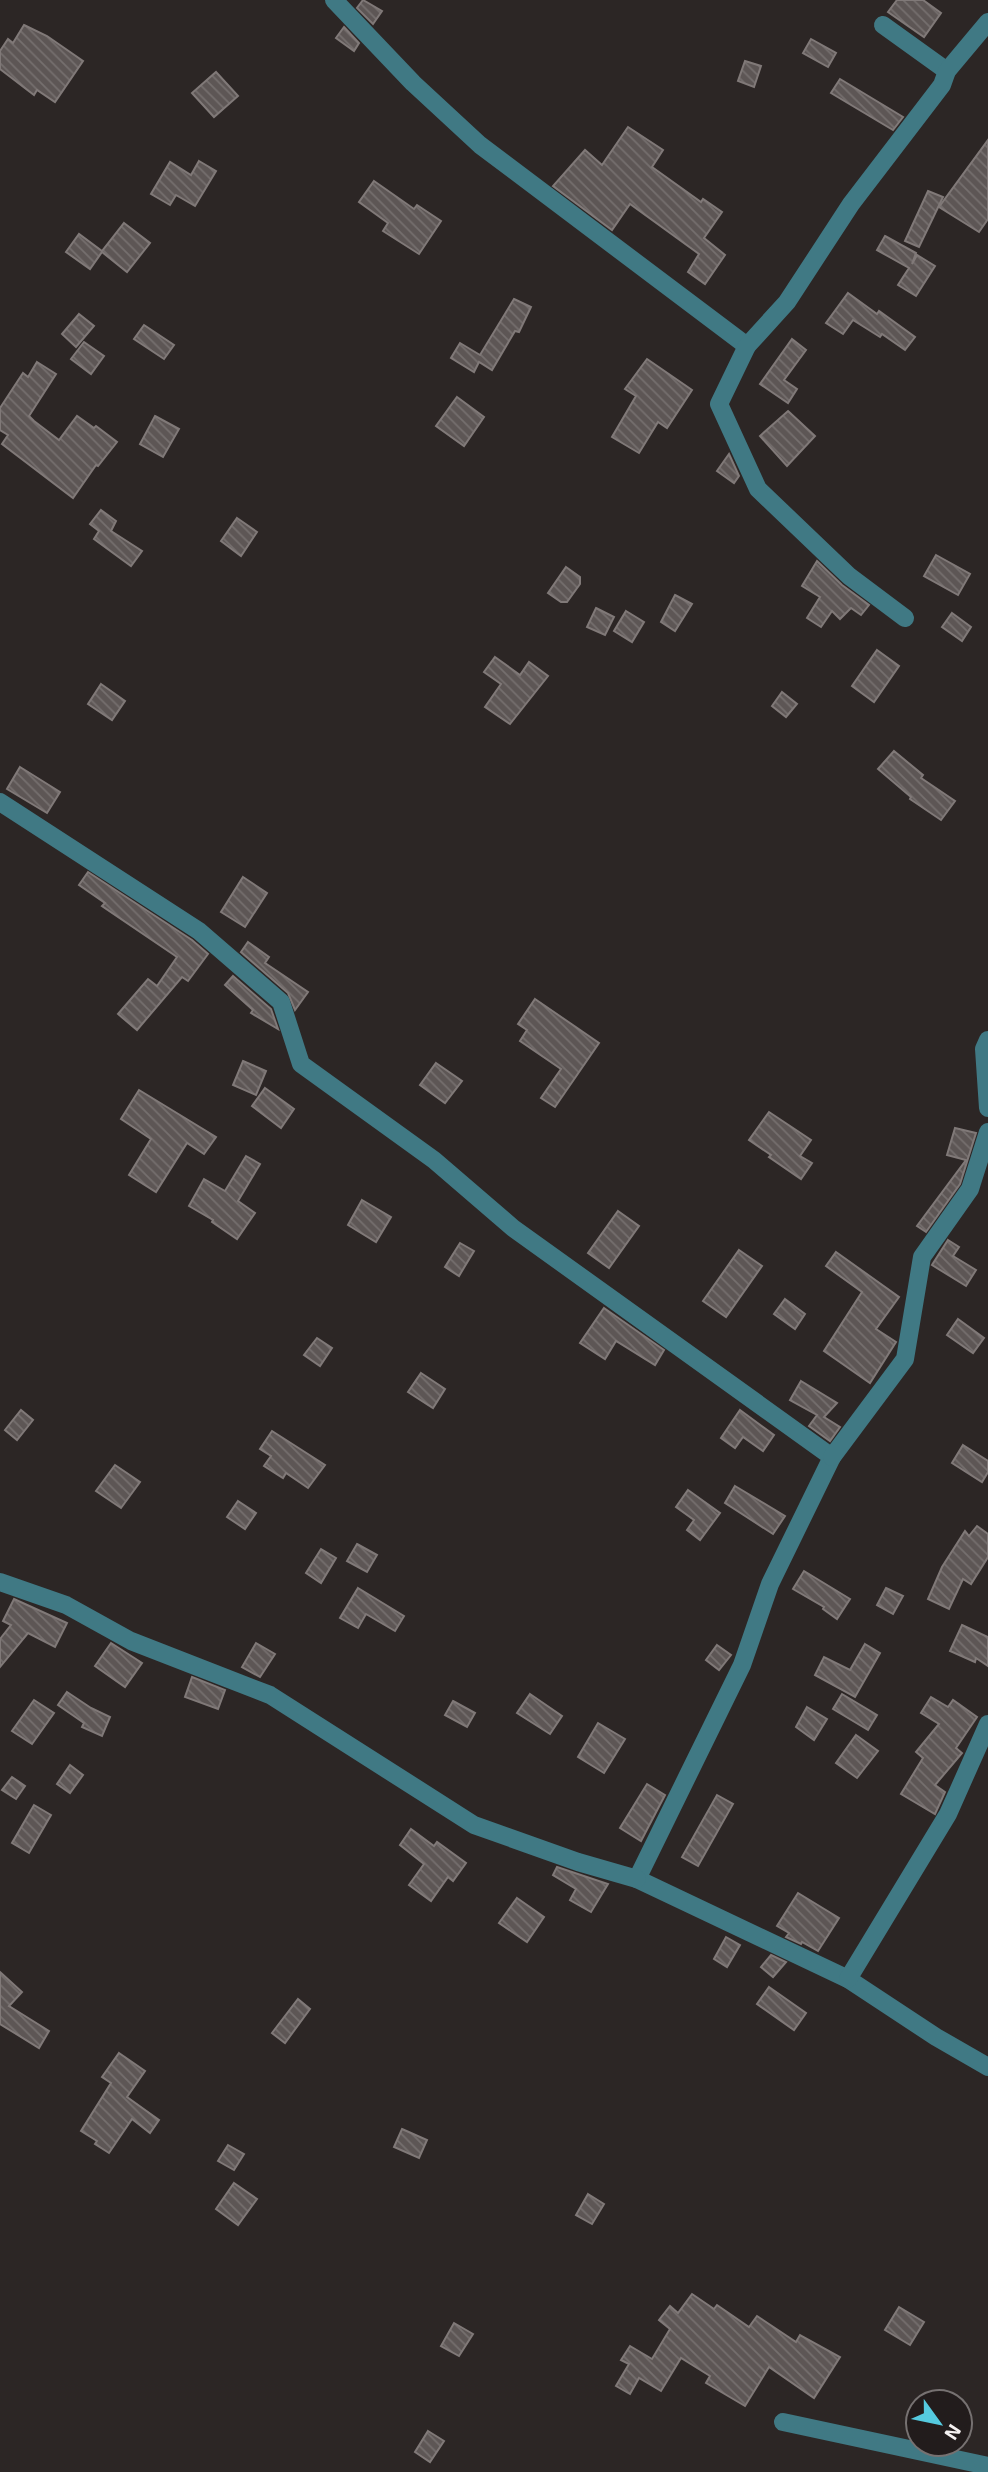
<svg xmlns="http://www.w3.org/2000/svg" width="988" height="2472" viewBox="0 0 988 2472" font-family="'Exo 2',sans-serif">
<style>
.building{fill:url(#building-back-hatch);stroke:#807978;stroke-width:2}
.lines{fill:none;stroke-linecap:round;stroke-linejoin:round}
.minor{stroke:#407984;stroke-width:18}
</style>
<defs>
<pattern id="building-back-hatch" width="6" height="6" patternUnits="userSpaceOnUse" patternTransform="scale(1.75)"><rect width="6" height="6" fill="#5d5655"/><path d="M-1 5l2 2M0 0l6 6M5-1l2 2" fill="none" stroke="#756f6e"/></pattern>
</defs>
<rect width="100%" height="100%" fill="#2c2625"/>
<g class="building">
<polygon points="363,0 382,11 373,24 357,8"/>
<polygon points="897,0 923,0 941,13 924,37 888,12"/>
<polygon points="24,25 47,36 83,61 55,102 37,90 34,95 0,69 0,51 8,39 13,43"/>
<polygon points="344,27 359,43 354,51 336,38"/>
<polygon points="811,39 836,53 828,67 803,53"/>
<polygon points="745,61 761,66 754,87 738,81"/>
<polygon points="216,72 238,96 214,117 192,93"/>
<polygon points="840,79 903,117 893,130 831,93"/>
<polygon points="628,127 663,150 652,167 701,202 703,199 722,212 704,238 725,255 705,284 688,272 699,254 630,204 612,230 553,186 585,150 602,165"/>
<polygon points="988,140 988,219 979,232 939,207"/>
<polygon points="199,161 216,171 195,206 176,195 170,205 151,194 170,162 191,175"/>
<polygon points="374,181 414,209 417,205 441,221 419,254 383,231 388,223 359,202"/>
<polygon points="928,191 943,197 919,247 905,241"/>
<polygon points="124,223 150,243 127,272 102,252 90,269 66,252 79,234 102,251"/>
<polygon points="885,236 916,253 912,264 917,255 935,266 916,296 898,285 909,268 877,250"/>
<polygon points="848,293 877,314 879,311 915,337 905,350 882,334 880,337 853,320 843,334 826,323"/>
<polygon points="514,299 531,307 519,332 515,331 492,370 479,362 474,372 451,358 460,343 480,355"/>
<polygon points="79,314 94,326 76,347 62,334"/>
<polygon points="144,325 174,345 164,359 134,339"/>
<polygon points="792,339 806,350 784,380 797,389 788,403 760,384"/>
<polygon points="84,342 104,356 91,374 71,359"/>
<polygon points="647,359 692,390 667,428 658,422 639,453 612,437 636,396 625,389"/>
<polygon points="37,362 56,374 29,416 34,421 59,440 77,416 94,428 96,426 117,442 98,466 96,465 73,498 2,444 8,435 0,430 0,408 23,373 28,377"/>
<polygon points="457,397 484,417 464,446 436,426"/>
<polygon points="788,411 815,436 787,466 760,436"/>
<polygon points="155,416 179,429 163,457 140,444"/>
<polygon points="729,454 739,476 734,483 717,471"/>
<polygon points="101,510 116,521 111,531 142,551 131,566 94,539 99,531 90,524"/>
<polygon points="237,518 257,532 241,556 221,541"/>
<polygon points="936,555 970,574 958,595 924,576"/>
<polygon points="817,561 842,585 869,605 861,615 851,608 840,619 832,611 821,627 807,618 820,597 802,586"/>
<polygon points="566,567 580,577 580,584 567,602 561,602 548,593"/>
<polygon points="675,595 692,604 675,631 661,622"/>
<polygon points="596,608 614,617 605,635 587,627"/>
<polygon points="626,611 644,622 632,642 614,631"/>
<polygon points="952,613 971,627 962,641 942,627"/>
<polygon points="877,650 899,666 874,702 852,686"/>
<polygon points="495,657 520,675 529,662 548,676 510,724 485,707 501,684 484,672"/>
<polygon points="101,684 125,701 112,720 88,704"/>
<polygon points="782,692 797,704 786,717 772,706"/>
<polygon points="894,751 923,775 921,778 955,801 941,820 910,799 911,797 878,769"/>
<polygon points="20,767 60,792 47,813 7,789"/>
<polygon points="88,872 192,940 208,954 188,981 182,977 137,1030 118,1014 148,979 157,986 177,957 102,906 105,903 79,885"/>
<polygon points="243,877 267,893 245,927 221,912"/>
<polygon points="248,942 269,957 265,963 308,992 295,1010 288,993 241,952"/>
<polygon points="233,976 271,1009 278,1029 251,1013 253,1010 225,985"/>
<polygon points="535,999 599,1043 555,1107 541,1098 561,1069 520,1041 527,1030 518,1024"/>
<polygon points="243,1061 266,1071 256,1095 233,1085"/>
<polygon points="436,1063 462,1081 445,1103 420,1085"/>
<polygon points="265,1088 294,1109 281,1128 252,1106"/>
<polygon points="139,1090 216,1137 204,1154 187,1143 156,1192 129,1175 151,1139 121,1119"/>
<polygon points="769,1112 811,1140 800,1156 812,1163 801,1179 769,1157 771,1155 749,1140"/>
<polygon points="955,1128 976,1133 960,1184 926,1232 917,1226 966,1160 947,1155"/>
<polygon points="246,1156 260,1164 238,1201 255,1213 237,1239 212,1222 213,1220 189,1206 204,1179 225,1191"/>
<polygon points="362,1200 391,1217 376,1242 348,1225"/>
<polygon points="618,1211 639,1226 609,1268 588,1253"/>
<polygon points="948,1240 959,1247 953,1256 976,1270 966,1286 932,1265"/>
<polygon points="460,1243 474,1251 459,1276 445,1267"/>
<polygon points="739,1250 762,1266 726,1317 703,1301"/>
<polygon points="836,1252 899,1297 876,1329 896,1342 870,1383 824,1351 862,1292 826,1266"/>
<polygon points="785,1299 805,1314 795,1329 774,1314"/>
<polygon points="604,1308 664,1350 655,1365 616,1341 605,1359 580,1343"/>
<polygon points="958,1319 984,1338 973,1353 947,1335"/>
<polygon points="317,1338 332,1348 320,1366 304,1355"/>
<polygon points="421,1373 445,1389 433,1408 408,1392"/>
<polygon points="801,1381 837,1403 824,1417 840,1427 830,1441 809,1426 817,1415 790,1400"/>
<polygon points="21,1410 33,1420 17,1440 5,1430"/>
<polygon points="740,1410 774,1435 763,1451 743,1437 735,1448 721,1438"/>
<polygon points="272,1431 325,1465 308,1488 286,1473 283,1478 264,1466 271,1456 260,1449"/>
<polygon points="963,1445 988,1461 988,1472 982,1482 952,1463"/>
<polygon points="115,1465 140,1482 121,1508 96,1491"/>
<polygon points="735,1486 785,1516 773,1534 725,1503"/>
<polygon points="688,1490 720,1513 700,1540 687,1530 694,1520 676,1507"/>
<polygon points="238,1501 256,1513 245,1529 227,1517"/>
<polygon points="977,1526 988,1534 988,1557 971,1584 963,1579 949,1609 928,1599 942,1567 965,1531 969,1536"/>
<polygon points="357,1544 377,1555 367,1572 347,1561"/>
<polygon points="321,1549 336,1558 321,1583 306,1573"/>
<polygon points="804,1571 850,1599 837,1619 823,1609 824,1607 793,1589"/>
<polygon points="358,1588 404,1616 395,1631 366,1614 358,1628 340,1618"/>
<polygon points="886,1588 903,1596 893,1614 877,1605"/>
<polygon points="14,1599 67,1623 55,1647 28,1633 0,1667 0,1639 11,1625 3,1621"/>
<polygon points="962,1625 988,1637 988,1666 976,1658 975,1662 950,1651"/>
<polygon points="111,1643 142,1663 125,1687 95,1666"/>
<polygon points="256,1643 275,1654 260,1677 242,1667"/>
<polygon points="865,1644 880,1653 855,1697 815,1675 824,1657 850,1670"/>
<polygon points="717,1645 731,1655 719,1670 706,1660"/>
<polygon points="192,1677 225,1690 218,1709 185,1697"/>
<polygon points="67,1692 91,1708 110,1717 102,1736 82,1727 84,1723 58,1705"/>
<polygon points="530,1694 562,1716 550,1734 517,1713"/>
<polygon points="842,1694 877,1715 868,1730 833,1709"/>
<polygon points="931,1697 948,1707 953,1700 977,1717 956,1748 962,1753 935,1785 945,1792 935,1814 901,1794 923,1758 916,1752 939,1724 921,1713"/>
<polygon points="34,1700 54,1713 32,1744 12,1731"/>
<polygon points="453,1701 475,1713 467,1727 445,1715"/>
<polygon points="807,1707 827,1719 814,1740 796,1727"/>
<polygon points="598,1723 625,1739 604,1773 578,1757"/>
<polygon points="856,1735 878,1751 857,1778 836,1763"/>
<polygon points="70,1765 83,1775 70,1793 57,1784"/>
<polygon points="12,1777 25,1786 16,1799 2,1790"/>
<polygon points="647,1784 665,1795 641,1841 620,1828"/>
<polygon points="717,1795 733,1804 698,1866 682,1857"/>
<polygon points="34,1805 51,1815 29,1853 12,1843"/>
<polygon points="411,1829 434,1846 437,1842 466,1863 453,1881 448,1877 431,1901 409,1885 424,1864 400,1845"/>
<polygon points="557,1867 608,1884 591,1912 570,1900 576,1889 553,1875"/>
<polygon points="798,1893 839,1918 818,1951 802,1942 801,1944 786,1937 789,1933 777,1926"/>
<polygon points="517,1898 544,1917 527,1942 499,1923"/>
<polygon points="726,1937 740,1945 727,1967 714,1959"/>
<polygon points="771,1955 786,1962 773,1977 761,1967"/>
<polygon points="0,1972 22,1992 9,2006 49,2031 39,2048 0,2024"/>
<polygon points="769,1987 806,2013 794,2030 757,2004"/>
<polygon points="298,1999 310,2009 285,2043 272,2033"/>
<polygon points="119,2053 145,2071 127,2097 159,2120 150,2133 132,2119 109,2153 95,2144 97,2141 81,2131 111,2083 102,2077"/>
<polygon points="402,2129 427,2140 419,2158 394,2147"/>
<polygon points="228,2145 244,2154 234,2170 218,2161"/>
<polygon points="234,2183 257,2199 238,2225 216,2209"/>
<polygon points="588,2194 604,2204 592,2224 576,2215"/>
<polygon points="692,2294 714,2309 717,2305 749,2327 757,2316 796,2342 800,2335 840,2357 814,2398 769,2367 745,2406 706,2383 710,2376 681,2358 661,2391 639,2378 630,2394 616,2386 629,2364 621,2360 630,2346 652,2359 670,2329 659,2320 670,2306 678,2313"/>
<polygon points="899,2307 924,2322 910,2345 885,2330"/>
<polygon points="454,2323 473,2334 459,2356 441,2346"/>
<polygon points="428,2431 444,2441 430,2462 415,2452"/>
</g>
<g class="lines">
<g class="minor">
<polyline points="334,0 413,83 480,145 747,346"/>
<polyline points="883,25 947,71"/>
<polyline points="905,618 849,576 758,489 719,404 747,346 787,302 851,204 942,85 947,71 988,22"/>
<polyline points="0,802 199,931 281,1002 301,1064 434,1160 513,1228 832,1457 770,1584 742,1665 637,1879 848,1979 936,2037 988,2067"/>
<polyline points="988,1040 984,1049 988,1108"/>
<polyline points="832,1457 905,1359 922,1257 970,1189 988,1132"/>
<polyline points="0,1582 66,1605 131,1641 270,1695 474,1825 578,1862 637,1879"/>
<polyline points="848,1979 948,1814 988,1724"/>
<polyline points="783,2422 988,2466"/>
</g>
</g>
<g transform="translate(939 2423) rotate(123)"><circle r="33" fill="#221c1c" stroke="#767171" stroke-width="2"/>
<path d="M0-5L12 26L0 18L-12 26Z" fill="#55cadf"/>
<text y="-10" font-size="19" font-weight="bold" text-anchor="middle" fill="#f5f1f1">N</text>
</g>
</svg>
